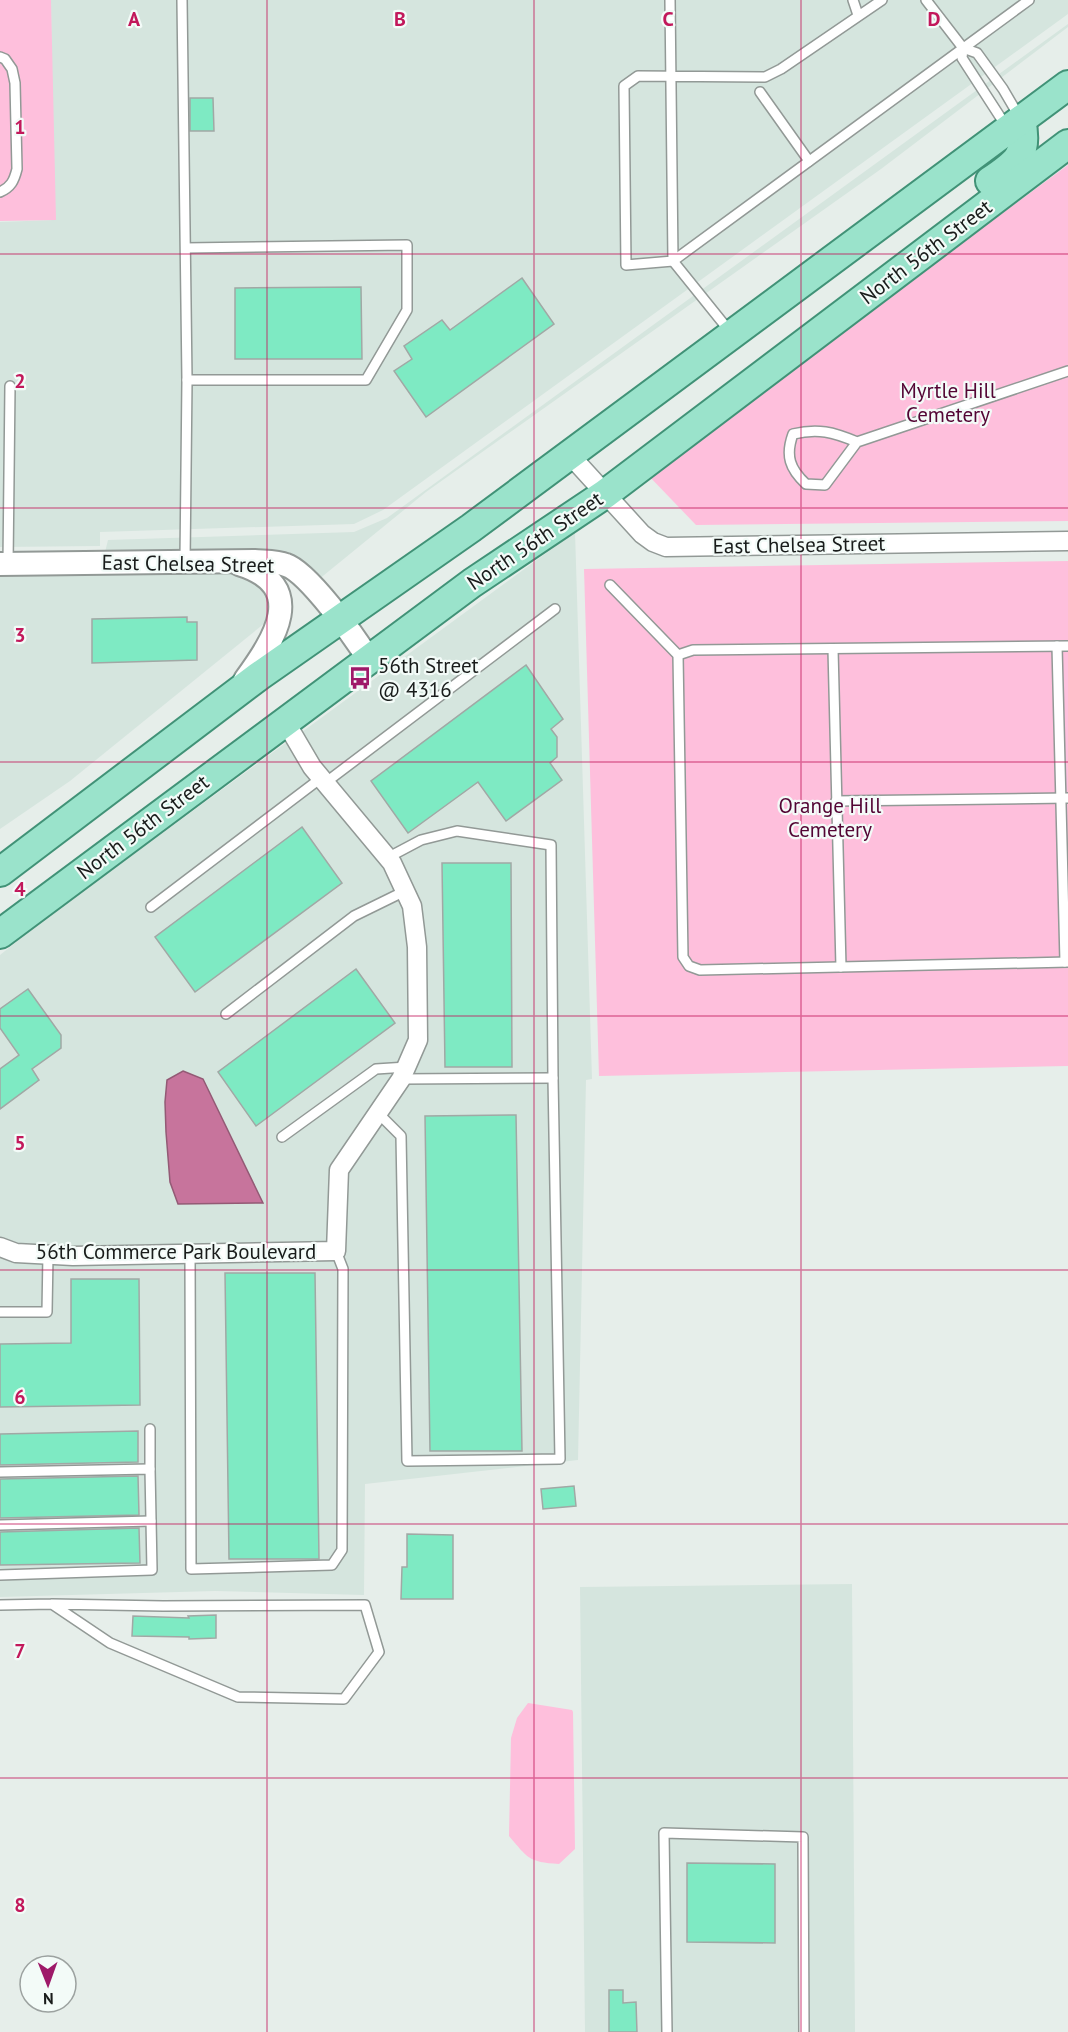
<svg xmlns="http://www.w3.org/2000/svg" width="1068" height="2032" viewBox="0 0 1068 2032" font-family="'PT Sans',sans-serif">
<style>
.built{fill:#d5e5de;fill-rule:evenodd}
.green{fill:#febfdc}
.water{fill:#c7749c;stroke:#935a75;stroke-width:1.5}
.building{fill:#7eeac3;stroke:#a1a8a5;stroke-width:1.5}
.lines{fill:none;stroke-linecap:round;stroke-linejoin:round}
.service-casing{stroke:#929996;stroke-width:12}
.minor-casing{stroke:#929996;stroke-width:21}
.tertiary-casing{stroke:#929996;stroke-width:26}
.primary-casing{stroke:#419277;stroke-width:32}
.service{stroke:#fff;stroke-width:9}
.minor{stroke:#fff;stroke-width:18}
.tertiary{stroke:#fff;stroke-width:22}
.primary{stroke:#9ae3cb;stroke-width:28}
.grid{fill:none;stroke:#c2185b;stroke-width:1.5;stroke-opacity:0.55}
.labels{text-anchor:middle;stroke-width:4.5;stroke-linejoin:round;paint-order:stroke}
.street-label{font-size:21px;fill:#191c1b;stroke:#f3fbf8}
.park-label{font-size:21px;fill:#530534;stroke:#f3fbf8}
.poi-label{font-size:21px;fill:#191c1b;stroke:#f3fbf8;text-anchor:start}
.grid-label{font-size:20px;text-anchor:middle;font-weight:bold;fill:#c2185b;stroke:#f3fbf8;stroke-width:4.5;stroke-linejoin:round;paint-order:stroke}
</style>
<rect width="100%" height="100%" fill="#e6eeea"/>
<g class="built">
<polygon points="51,0 1068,0 1068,14 383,510 354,524 100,532 100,546 0,547 0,222 53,220"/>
<polygon points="1068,24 1068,27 881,169 426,492 318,580 220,549 219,551 105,552 108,540 354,532 387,518"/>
<polygon points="575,532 592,1079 586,1080 578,1460 365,1484 364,1595 215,1591 0,1597 0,1258 15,1263 72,1266 336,1261 348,1173 408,1085 426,1044 426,946 399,858 319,760 302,732"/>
<polygon points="225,571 246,577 260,584 271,603 271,618 70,781 0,829 0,574"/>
<path d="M287,742L305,773L384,869L403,909L408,947L410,1038L394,1073L332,1164L330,1169L327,1241L73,1246L17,1243L0,1237V955L45,919ZM167,1080L170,1182L166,1132L165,1102Z"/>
<polygon points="852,1584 855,2032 585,2032 580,1587"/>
</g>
<g class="green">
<polygon points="0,0 51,0 56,220 0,221"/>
<polygon points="1068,165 1068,521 696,525 647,474"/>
<polygon points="1068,561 1068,1066 599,1076 584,569"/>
<path d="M528,1703L572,1710L573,1712L575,1849L559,1864C528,1862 528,1858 509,1836L511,1738L517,1718Z"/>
</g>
<polygon class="water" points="183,1071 203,1079 263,1203 178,1204 170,1182 166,1132 165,1102 167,1080"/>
<g class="building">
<polygon points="190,98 213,98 214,131 190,131"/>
<polygon points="522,278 554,324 426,417 394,371 412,359 404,346 442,320 450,330"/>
<polygon points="361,287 362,359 235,359 235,288"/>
<polygon points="187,617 187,622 197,622 197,660 92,663 92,619"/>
<polygon points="526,665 563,719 551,729 557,737 557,757 550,763 562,780 506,821 478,782 408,833 371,781"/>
<polygon points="302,827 342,883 195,992 155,937"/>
<polygon points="442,863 511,863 512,1067 445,1067"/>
<polygon points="356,969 395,1023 256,1126 218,1072"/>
<polygon points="28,989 61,1035 61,1048 32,1069 39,1080 0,1109 0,1069 19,1055 0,1028 0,1009"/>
<polygon points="516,1115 522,1451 430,1451 425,1116"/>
<polygon points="225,1273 315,1273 319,1559 229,1559"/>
<polygon points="71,1279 139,1279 140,1405 0,1407 0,1344 71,1343"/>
<polygon points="138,1431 138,1462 0,1465 0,1434"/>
<polygon points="138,1476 139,1515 0,1518 0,1479"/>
<polygon points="574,1486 576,1506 543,1509 541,1489"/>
<polygon points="139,1528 140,1563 0,1565 0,1532"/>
<polygon points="407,1534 453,1535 453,1599 401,1599 402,1567 407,1567"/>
<polygon points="216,1615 216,1638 189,1639 189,1637 132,1636 133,1616 189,1618 188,1616"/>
<polygon points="687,1863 775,1864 775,1943 687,1942"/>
<polygon points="609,1990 623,1990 623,2003 636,2002 637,2032 609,2032"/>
</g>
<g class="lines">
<g class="service-casing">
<g id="service">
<polyline points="182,0 187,380 185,561"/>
<polyline points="670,0 673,261 626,265 624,86 638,76 765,77 781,69 882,0"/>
<polyline points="853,0 858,15"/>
<polyline points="926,0 963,48 977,53 1003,89 1020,118"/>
<polyline points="963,48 962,58 1006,126"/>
<path d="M0,57L5,59L12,69L15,83L17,169C14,181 11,187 0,192"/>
<polyline points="760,92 809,161"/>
<polyline points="186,248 407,245 407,310 366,380 187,380"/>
<polyline points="731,333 673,261 1029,0"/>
<path d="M857,442C833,432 818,428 793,434C785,456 790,469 806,484L825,485L857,442L1068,371"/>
<polyline points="8,564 10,386"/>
<polyline points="610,585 678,655 683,957 689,966 700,970 1068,962"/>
<polyline points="1057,646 1065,962"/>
<polyline points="833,649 841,967"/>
<polyline points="678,655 693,650 1068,646"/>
<polyline points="325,783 555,609"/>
<polyline points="836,801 1068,798"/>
<polyline points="151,907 321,778"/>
<polyline points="226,1014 354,916 405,891"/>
<polyline points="401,1079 553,1078"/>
<polyline points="378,1113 401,1136 407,1461 560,1459 553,1078 551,845 457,831 421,840 387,858"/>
<polyline points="282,1137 376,1069 407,1067"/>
<polyline points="190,1253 191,1569 332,1565 342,1550 343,1269 336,1251"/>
<polyline points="0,1312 47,1312 48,1255"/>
<polyline points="150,1429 150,1469"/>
<polyline points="0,1472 150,1469 152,1570 0,1575"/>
<polyline points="0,1525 151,1521"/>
<polyline points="0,1605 52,1604 163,1606 365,1605 379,1652 344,1699 238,1697 110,1643 52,1604"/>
<polyline points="667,2032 664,1833 803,1837 804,2032"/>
</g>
</g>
<g class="minor-casing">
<g id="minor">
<polyline points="570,455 642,534 653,542 666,547 1068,541"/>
<polyline points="0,1247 16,1253 73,1256 336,1251 339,1170 401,1079 418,1040 417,947 412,906 392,863 312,767 285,721"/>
</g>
</g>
<g class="tertiary-casing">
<g id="tertiary">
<path d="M0,564L254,561C264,562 276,561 286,565C308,572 355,638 369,659"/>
<path d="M239,564C310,586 274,640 245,680"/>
</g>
</g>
<g class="primary-casing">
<g id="primary">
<path d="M990,181C1017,163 1029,155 1021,120"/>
<polyline points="0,872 259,676 471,528 1068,85"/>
<polyline points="0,934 472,583 605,494 1068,144"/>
</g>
</g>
<use href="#service" class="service"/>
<use href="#minor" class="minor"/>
<use href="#tertiary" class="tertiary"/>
<use href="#primary" class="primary"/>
</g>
<path class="grid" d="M267,0V2032M534,0V2032M801,0V2032M0,254H1068M0,508H1068M0,762H1068M0,1016H1068M0,1270H1068M0,1524H1068M0,1778H1068"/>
<defs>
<g id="bus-bare" transform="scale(1.8)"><path d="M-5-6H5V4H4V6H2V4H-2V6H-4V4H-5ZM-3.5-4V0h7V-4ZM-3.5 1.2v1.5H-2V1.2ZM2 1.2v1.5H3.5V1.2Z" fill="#9e1969" stroke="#f3fbf8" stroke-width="2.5" paint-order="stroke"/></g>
</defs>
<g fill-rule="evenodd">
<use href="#bus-bare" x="360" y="678"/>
</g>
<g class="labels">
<g class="street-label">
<text transform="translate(926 252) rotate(-37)" y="7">North 56th Street</text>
<text transform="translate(535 541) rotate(-34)" y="7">North 56th Street</text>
<text transform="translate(799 545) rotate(-1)" y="7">East Chelsea Street</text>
<text transform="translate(188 564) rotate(1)" y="7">East Chelsea Street</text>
<text transform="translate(143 827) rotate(-37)" y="7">North 56th Street</text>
<text x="176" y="1259">56th Commerce Park Boulevard</text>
</g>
<g class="park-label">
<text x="948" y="398">Myrtle Hill<tspan x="948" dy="24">Cemetery</tspan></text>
<text x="830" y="813">Orange Hill<tspan x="830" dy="24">Cemetery</tspan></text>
</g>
<g class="poi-label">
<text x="378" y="673">56th Street<tspan x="378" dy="24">@ 4316</tspan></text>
</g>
</g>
<g class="grid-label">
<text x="134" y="26">A</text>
<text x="400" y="26">B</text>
<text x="668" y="26">C</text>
<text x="934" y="26">D</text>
<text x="20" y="134">1</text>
<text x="20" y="388">2</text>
<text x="20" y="642">3</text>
<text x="20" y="896">4</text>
<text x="20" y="1150">5</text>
<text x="20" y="1404">6</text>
<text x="20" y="1658">7</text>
<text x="20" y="1912">8</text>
</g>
<g transform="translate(48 1984) rotate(179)"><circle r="28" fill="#f3fbf8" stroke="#9ca2a0" stroke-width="1.5"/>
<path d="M0-4.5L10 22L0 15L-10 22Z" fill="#9e1969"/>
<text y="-9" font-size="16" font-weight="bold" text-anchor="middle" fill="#191c1b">N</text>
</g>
</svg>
